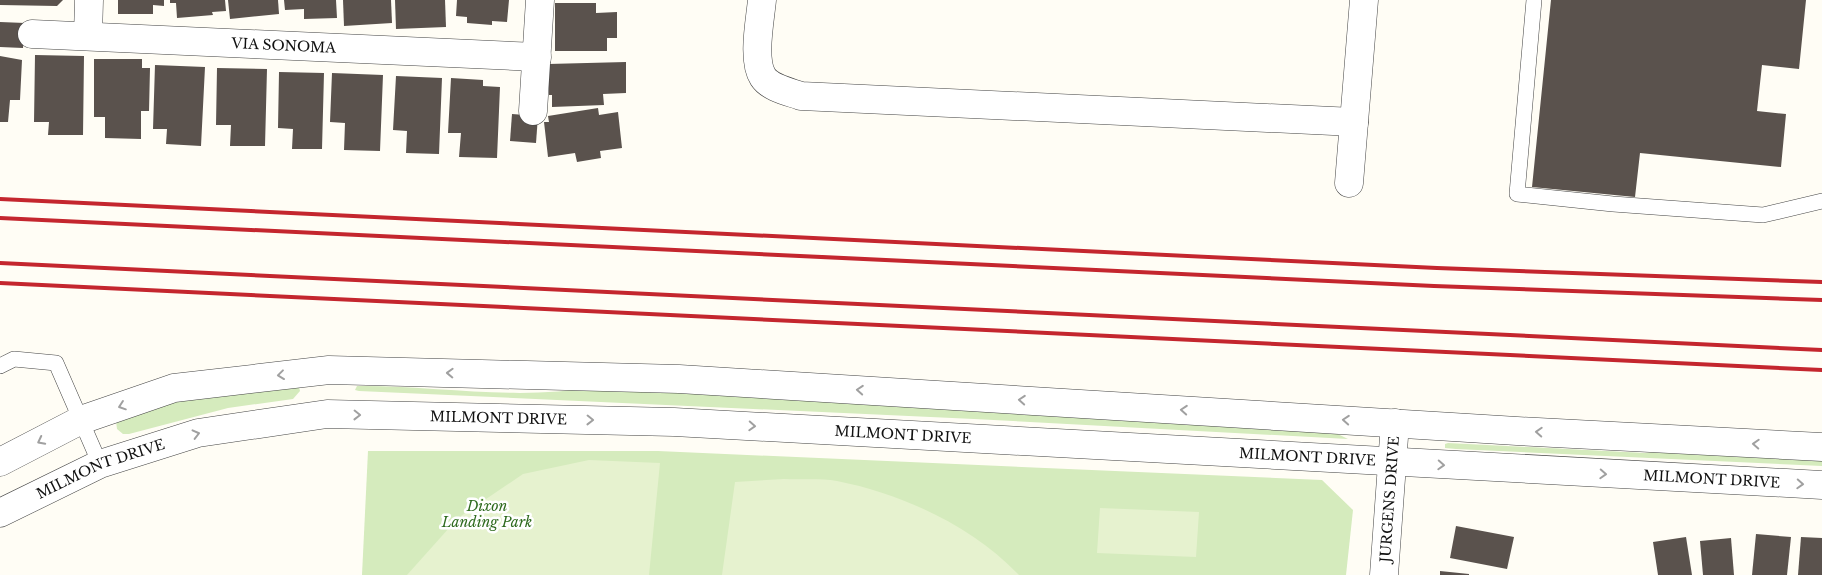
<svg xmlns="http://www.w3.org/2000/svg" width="1822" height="575" viewBox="0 0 1822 575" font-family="'Libre Baskerville',serif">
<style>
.green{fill:#d5ebbd}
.pitch{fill:#e6f2cf}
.building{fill:#5a524d}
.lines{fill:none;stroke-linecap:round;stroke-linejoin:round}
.service-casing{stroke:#444;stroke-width:16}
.minor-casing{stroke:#444;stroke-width:29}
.tertiary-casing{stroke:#444;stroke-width:29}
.service{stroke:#fff;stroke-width:15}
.minor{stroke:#fff;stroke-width:28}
.tertiary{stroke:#fff;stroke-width:28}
.rail{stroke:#c4262e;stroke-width:4}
.oneway{stroke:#a0a0a0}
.labels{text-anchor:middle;stroke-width:5;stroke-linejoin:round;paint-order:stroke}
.street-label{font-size:14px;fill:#111;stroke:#fff}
.park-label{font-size:14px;font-style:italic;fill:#2f6b1f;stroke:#fff}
</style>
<rect width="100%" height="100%" fill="#fffdf5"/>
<g class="green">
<polygon points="298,383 300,391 293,399 228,408 129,434 123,434 117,429 116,421 165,403"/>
<path d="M357,386C437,385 518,402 596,386L1317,424L1348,439L974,419L359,391L355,390Z"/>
<polygon points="1448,443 1645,453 1698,447 1822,447 1822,466 1456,449 1445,448 1445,444"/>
<polygon points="368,451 658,451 1322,480 1353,510 1346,575 362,575"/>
</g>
<g class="pitch">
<polygon points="589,460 660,463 649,575 407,575 458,518 523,474"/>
<path d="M784,479C801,480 820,478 837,481C903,494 972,526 1019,575H722L735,482Z"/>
<polygon points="1100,508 1199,512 1196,557 1097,553"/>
</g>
<g class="building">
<polygon points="0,0 63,0 57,6 0,5"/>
<polygon points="118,0 164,0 164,6 153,5 153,14 118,14"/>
<polygon points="170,0 225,0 226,11 212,12 213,15 177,18 176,3 170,3"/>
<polygon points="228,0 278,0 279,14 230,19"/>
<polygon points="284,0 336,0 337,18 304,19 304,9 285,10"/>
<polygon points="343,0 391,0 392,23 344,26"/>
<polygon points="395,0 445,0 446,27 396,29"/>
<polygon points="457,0 509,0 507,22 492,21 492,25 467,23 467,17 456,16"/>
<polygon points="1551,0 1806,0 1799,69 1762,65 1757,111 1786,114 1781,167 1640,153 1635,197 1532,187"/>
<polygon points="555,3 596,3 596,13 617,12 617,38 607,38 607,51 555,51"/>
<polygon points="0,22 25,23 23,48 0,47"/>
<polygon points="35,55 84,56 83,135 48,135 49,122 34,122"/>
<polygon points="0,56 22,60 20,100 10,100 8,122 0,122"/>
<polygon points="94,59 142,59 142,68 150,68 149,111 141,111 141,139 105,138 105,117 94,117"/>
<polygon points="626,62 626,93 603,94 604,105 552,107 552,95 549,95 548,64"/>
<polygon points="155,65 205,67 201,146 166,144 167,129 153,129"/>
<polygon points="217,68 267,69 265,146 230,146 231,125 216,125"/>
<polygon points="279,72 324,73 322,149 292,149 293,129 278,128"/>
<polygon points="332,73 383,75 380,151 344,150 345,123 330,122"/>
<polygon points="396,76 442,78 439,154 406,153 407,131 393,130"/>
<polygon points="451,78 483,80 483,86 500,87 497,158 459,157 461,133 448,133"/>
<polygon points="598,108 599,115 618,112 622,148 600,151 601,158 577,162 575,153 548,157 544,122 549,122 548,116"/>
<polygon points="512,114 538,116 536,143 510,141"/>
<polygon points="1456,526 1514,537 1507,569 1450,558"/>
<polygon points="1756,534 1791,537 1787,575 1752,575"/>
<polygon points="1686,537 1692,575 1658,575 1653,542"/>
<polygon points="1801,537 1822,538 1822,575 1798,575"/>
<polygon points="1731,538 1734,575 1703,575 1700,541"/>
<polygon points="1440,571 1469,574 1469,575 1440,575"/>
</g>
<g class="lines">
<g class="service-casing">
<g id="service">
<polyline points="1534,0 1517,194 1613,204 1763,215 1822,201"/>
<polyline points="0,366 14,359 56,363 100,464"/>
</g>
</g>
<g class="minor-casing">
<g id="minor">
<path d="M762,0C760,21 752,60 763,77C770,88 790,92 801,96L1354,122"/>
<path id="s1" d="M32,34L537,57"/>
<polyline points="88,36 89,0"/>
<polyline points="533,111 540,0"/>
<polyline points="1349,183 1364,0"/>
<path id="s2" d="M1384,575L1395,423"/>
</g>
</g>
<g class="tertiary-casing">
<g id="tertiary">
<polyline points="0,462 81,420 174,388 329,370 679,379 1517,431 1822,447"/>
<path id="s3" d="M0,513L100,464L198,433L327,414L674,422L1822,485"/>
</g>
</g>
<use href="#service" class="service"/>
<use href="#minor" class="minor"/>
<use href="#tertiary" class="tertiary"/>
<g class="rail">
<polyline points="0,199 1437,268 1822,282"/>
<polyline points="0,218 1434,286 1822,300"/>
<polyline points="0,263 1822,350"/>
<polyline points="0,283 1822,370"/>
</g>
</g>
<defs><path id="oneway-chevron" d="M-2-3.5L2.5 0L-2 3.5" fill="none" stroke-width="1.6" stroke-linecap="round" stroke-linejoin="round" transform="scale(1.25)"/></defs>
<g class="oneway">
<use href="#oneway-chevron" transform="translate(450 373) rotate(-178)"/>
<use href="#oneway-chevron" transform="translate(281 375) rotate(173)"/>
<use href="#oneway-chevron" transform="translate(860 390) rotate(-176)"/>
<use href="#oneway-chevron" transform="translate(1022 400) rotate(-176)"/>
<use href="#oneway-chevron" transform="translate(122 406) rotate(161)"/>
<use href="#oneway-chevron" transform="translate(1184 410) rotate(-176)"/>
<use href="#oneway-chevron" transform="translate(357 415) rotate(1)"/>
<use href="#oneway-chevron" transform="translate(590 420) rotate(1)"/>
<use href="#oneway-chevron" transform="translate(1346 420) rotate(-176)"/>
<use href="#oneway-chevron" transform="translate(752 426) rotate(3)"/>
<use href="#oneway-chevron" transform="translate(1539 432) rotate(-177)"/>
<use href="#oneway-chevron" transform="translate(196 434) rotate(-14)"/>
<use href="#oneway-chevron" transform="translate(41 441) rotate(153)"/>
<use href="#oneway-chevron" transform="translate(1756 444) rotate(-177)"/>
<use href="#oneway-chevron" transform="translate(1441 465) rotate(3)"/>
<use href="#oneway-chevron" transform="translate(1603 474) rotate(3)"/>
<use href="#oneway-chevron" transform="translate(1800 484) rotate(3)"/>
</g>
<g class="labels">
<g class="street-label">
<text dy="5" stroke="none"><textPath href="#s1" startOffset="252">VIA SONOMA</textPath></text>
<text dy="5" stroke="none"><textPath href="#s3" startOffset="516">MILMONT DRIVE</textPath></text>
<text dy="5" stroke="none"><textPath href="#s3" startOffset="921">MILMONT DRIVE</textPath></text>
<text dy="5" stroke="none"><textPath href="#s3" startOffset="1326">MILMONT DRIVE</textPath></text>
<text dy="5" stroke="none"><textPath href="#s3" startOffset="110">MILMONT DRIVE</textPath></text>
<text dy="5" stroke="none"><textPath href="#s3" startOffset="1731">MILMONT DRIVE</textPath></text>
<text dy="5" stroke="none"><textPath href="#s2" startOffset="76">JURGENS DRIVE</textPath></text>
</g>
<g class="park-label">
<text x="487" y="511">Dixon<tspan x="487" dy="16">Landing Park</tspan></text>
</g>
</g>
</svg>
